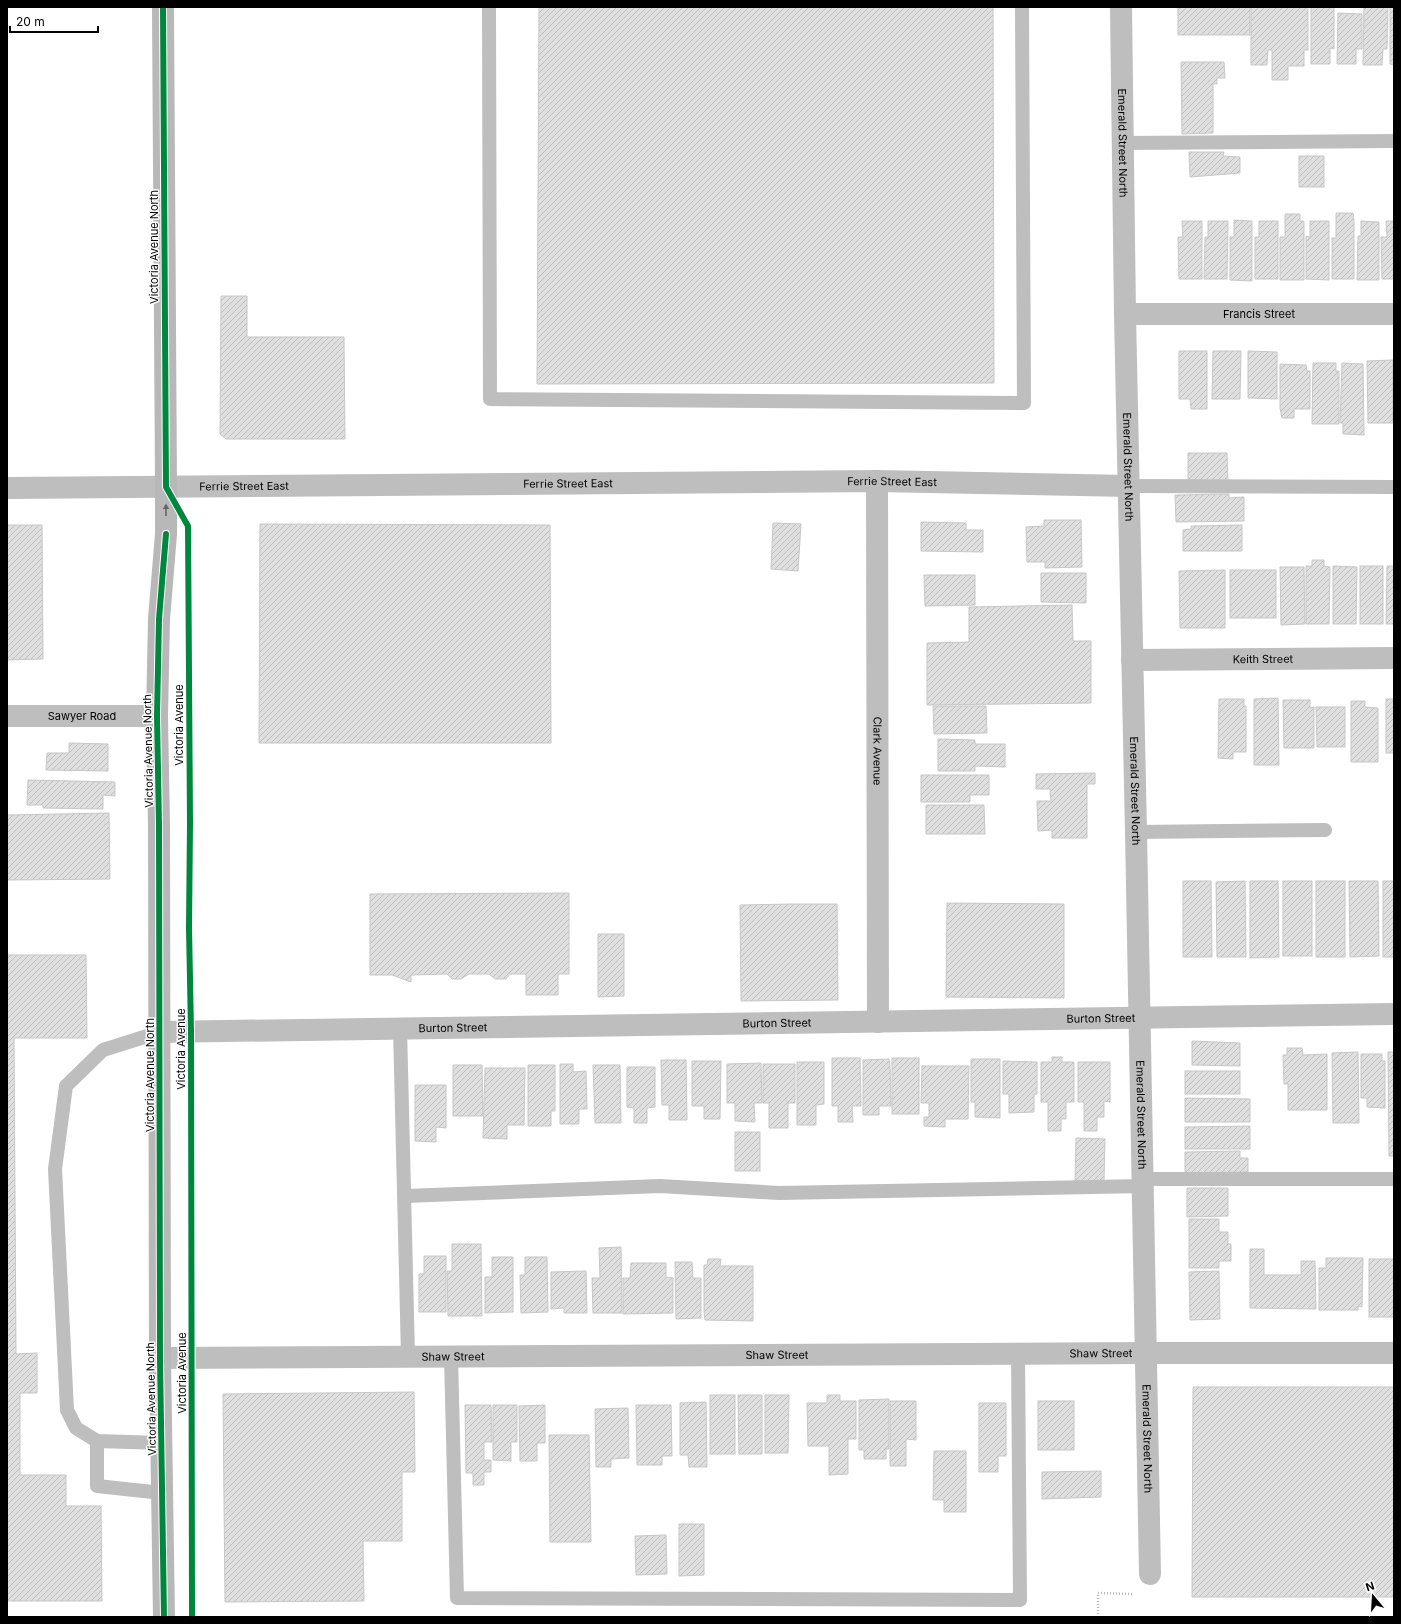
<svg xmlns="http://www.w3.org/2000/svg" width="1401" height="1624" viewBox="0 0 1401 1624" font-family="Inter,sans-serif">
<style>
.building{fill:url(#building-hatch);stroke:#c7c7c7}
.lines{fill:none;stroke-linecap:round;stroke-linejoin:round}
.path{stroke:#b9b9b9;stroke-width:2.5;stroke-dasharray:1 2;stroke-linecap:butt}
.lane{stroke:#bebebe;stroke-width:14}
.street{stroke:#bebebe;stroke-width:22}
.secondary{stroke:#b8b8b8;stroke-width:22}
.cycleway-casing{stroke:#fff;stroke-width:8}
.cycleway{stroke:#00873e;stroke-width:6}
.oneway{fill:#656565}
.labels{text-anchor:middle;stroke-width:3;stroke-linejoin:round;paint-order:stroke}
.street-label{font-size:11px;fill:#000;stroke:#fff}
</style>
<defs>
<pattern id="building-hatch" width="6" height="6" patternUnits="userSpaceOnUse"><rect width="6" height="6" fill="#dfdfdf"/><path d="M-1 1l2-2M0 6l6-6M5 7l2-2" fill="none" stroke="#bebebe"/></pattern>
</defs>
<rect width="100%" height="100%" fill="#fff"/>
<g class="building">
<polygon points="539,7 993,7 994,383 537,384"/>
<rect x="1178" y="7" width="72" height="28"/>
<polygon points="1251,7 1308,7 1308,50 1304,50 1304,66 1288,66 1288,80 1272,80 1272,50 1268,50 1267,65 1251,65"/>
<polygon points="1311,7 1334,7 1334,49 1330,48 1330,64 1311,64"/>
<polygon points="1364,7 1388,7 1387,49 1383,49 1382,65 1363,65"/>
<polygon points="1390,7 1394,7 1394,65 1390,64"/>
<polygon points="1338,13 1362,14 1362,49 1356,49 1356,64 1337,64"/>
<polygon points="1181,62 1224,62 1225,78 1217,78 1217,84 1213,84 1213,133 1182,134"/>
<polygon points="1189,152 1224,152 1223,156 1240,157 1240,173 1190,177"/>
<rect x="1299" y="156" width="25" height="31"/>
<polygon points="1336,213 1353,213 1354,221 1354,279 1332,279 1332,238 1336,238"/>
<polygon points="1285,214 1300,214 1300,221 1304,221 1304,280 1280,280 1280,237 1285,237"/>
<polygon points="1234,220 1252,221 1252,281 1230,280 1230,237 1234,237"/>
<polygon points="1182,221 1202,221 1202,279 1179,279 1178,237 1183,237"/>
<polygon points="1208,221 1228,221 1227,279 1204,279 1205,237 1208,237"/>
<polygon points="1259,221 1278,221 1278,279 1255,279 1255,237 1259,237"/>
<polygon points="1310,221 1329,221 1329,280 1306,279 1306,236 1310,237"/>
<polygon points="1361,221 1379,222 1379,280 1357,280 1358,236 1361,236"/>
<polygon points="1386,221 1394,221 1394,279 1382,279 1381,237 1387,237"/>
<polygon points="221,296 247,296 247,337 344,337 345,439 226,439 220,434"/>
<polygon points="1179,351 1207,351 1207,409 1191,409 1190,399 1179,399"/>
<polygon points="1213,351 1241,351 1240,399 1212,399"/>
<polygon points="1248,351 1277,352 1277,399 1248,398"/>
<polygon points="1393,360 1393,423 1368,423 1367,361"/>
<polygon points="1313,363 1336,363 1336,371 1339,371 1339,424 1312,424"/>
<polygon points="1342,363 1363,364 1364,435 1343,434 1343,423 1340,423"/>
<polygon points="1280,364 1306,365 1307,371 1310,371 1310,409 1294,409 1294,418 1282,418 1280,408"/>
<polygon points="1188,453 1227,453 1228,481 1188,481"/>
<polygon points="1229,494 1229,498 1244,497 1244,521 1176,522 1175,495"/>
<polygon points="1044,520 1081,520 1082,567 1045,568 1045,562 1027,562 1026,527 1044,526"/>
<polygon points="921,522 966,523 966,530 983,530 983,552 921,551"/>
<polygon points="773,523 801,524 798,571 771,569"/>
<polygon points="260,524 550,525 551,743 259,743"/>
<polygon points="7,525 42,525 43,659 7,660"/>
<polygon points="1242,525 1242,551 1183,551 1183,530 1191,529 1191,526"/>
<polygon points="1312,560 1324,560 1324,566 1330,567 1329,624 1306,624 1306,566 1312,566"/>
<polygon points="1333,566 1357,567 1356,624 1333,624"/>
<rect x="1360" y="566" width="23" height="58"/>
<polygon points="1387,566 1394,566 1394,624 1386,624"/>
<polygon points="1280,567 1304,567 1305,624 1281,625"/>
<polygon points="1225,570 1225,628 1180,628 1179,571"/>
<rect x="1230" y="570" width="46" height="48"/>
<polygon points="1041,573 1086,573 1086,603 1041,602"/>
<polygon points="924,575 975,575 975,605 925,606"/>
<polygon points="1072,605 1073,641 1091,641 1091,703 927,705 927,643 969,642 969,607"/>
<polygon points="1278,698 1279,765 1254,765 1254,699"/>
<polygon points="1219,699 1244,699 1244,706 1246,706 1246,752 1233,752 1233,759 1218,758"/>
<rect x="1386" y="699" width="8" height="54"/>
<polygon points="1283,700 1310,700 1310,708 1314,707 1314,748 1284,748"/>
<polygon points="1351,701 1365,701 1365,707 1378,708 1378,762 1351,762"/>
<polygon points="933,706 986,706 987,733 934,734"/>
<polygon points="1316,707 1345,707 1345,747 1317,747"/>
<polygon points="938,739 975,740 975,744 1005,744 1005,767 975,766 975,771 938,771"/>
<polygon points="69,743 108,744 108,771 46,770 47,753 69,753"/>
<polygon points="1095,773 1095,784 1087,784 1087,838 1052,838 1052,830 1038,831 1037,801 1051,801 1050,789 1036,789 1036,774"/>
<polygon points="921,775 989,775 989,795 970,795 970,802 921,802"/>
<polygon points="28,780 115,782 115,796 103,795 103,809 43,808 43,805 27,805"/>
<polygon points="926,805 984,805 985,834 926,834"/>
<polygon points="109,813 110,879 7,880 7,815"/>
<polygon points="1183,881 1211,881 1212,957 1183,957"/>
<polygon points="1245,881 1246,957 1217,957 1216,882"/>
<polygon points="1250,881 1278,881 1279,957 1250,958"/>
<rect x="1283" y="881" width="29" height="75"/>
<rect x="1316" y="881" width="29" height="76"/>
<polygon points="1349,881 1378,881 1379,956 1350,957"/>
<rect x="1383" y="881" width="11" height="76"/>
<polygon points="569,893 569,974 558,974 558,995 526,995 526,974 510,974 506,979 495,979 489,974 469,974 461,979 452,979 447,974 411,975 411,982 392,975 370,975 370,894"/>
<polygon points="947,903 1064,904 1064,998 946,997"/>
<polygon points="792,904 837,904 838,1000 741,1001 740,905"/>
<polygon points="598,934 624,934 624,996 598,997"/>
<polygon points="7,955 86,955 87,1038 14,1038 16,1354 37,1353 37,1393 20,1393 20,1475 66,1475 66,1506 101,1506 102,1601 7,1601"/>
<polygon points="1192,1041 1240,1043 1240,1066 1192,1065"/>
<polygon points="1287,1048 1302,1048 1303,1055 1327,1054 1327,1110 1288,1110 1288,1084 1284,1084 1283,1055 1287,1055"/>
<polygon points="1358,1052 1359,1123 1333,1123 1332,1053"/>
<polygon points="1388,1052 1394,1052 1394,1156 1389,1156"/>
<polygon points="1361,1054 1382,1054 1382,1061 1385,1061 1385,1108 1367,1107 1367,1098 1361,1098"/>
<polygon points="1052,1057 1062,1057 1062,1062 1074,1062 1074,1102 1066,1102 1066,1119 1061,1119 1061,1131 1048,1131 1048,1102 1041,1102 1041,1062 1052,1062"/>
<polygon points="832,1058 860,1058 861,1106 852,1106 853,1122 838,1122 838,1106 832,1106"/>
<rect x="892" y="1058" width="27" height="56"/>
<polygon points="889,1059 890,1066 891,1106 879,1106 879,1115 863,1115 863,1060"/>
<polygon points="971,1059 1000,1059 1000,1118 975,1117 975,1102 971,1102"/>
<polygon points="661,1060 686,1060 687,1120 669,1120 669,1105 662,1105"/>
<polygon points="692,1061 721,1061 720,1119 704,1119 704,1106 692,1106"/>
<polygon points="1003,1061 1037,1062 1037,1094 1034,1094 1034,1112 1009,1113 1009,1094 1003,1094"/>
<polygon points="797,1062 824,1062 824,1104 816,1105 816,1125 797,1125"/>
<polygon points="1078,1062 1110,1062 1110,1102 1104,1101 1104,1117 1097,1117 1097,1131 1084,1131 1084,1102 1078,1102"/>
<polygon points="761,1063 762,1103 754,1103 755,1122 735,1121 735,1103 727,1103 727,1064"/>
<polygon points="560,1064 573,1064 573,1072 586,1071 587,1109 579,1109 579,1124 560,1124"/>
<polygon points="763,1064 795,1064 795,1103 788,1103 788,1128 769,1128 769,1103 763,1103"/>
<polygon points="453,1065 482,1065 483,1116 453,1116"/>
<polygon points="528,1065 555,1065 555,1111 551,1111 551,1126 528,1126"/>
<polygon points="593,1065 620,1065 621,1123 595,1123"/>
<polygon points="922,1066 969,1066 968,1119 945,1119 945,1127 924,1126 924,1117 929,1117 929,1103 921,1103"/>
<polygon points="627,1067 655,1067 655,1107 647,1108 647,1123 634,1123 634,1108 627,1107"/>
<polygon points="485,1068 525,1068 524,1125 507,1125 507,1139 483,1138"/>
<rect x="1185" y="1071" width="55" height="23"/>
<polygon points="415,1085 446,1085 446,1128 436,1127 436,1142 415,1141"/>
<polygon points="1185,1098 1250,1099 1250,1122 1185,1122"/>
<polygon points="1250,1126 1250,1149 1185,1149 1185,1127"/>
<rect x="735" y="1132" width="25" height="39"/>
<polygon points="1076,1138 1105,1139 1104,1181 1075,1181"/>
<polygon points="1240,1151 1240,1158 1248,1158 1248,1172 1185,1173 1185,1152"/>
<polygon points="1187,1188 1228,1188 1228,1216 1187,1217"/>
<polygon points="1189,1219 1219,1219 1219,1232 1228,1232 1228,1244 1231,1244 1231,1261 1219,1261 1219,1268 1189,1268"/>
<polygon points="452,1244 481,1244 482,1316 448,1316 447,1271 452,1271"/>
<polygon points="621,1247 622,1313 593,1313 592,1278 600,1278 599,1248"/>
<polygon points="1250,1249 1264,1249 1264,1275 1301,1275 1301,1261 1315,1261 1316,1309 1250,1308"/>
<polygon points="424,1256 446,1256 446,1312 419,1312 419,1274 424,1274"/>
<polygon points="492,1257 513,1257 513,1312 485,1313 485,1277 492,1277"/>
<polygon points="525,1257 547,1257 548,1312 521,1313 520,1275 525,1275"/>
<polygon points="1326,1258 1363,1258 1362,1307 1358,1306 1358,1310 1319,1310 1319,1268 1326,1268"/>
<polygon points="708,1259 721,1259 720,1266 753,1266 753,1321 705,1320 704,1312 704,1265 707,1265"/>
<rect x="1369" y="1259" width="25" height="58"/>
<polygon points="675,1262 692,1262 693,1278 701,1278 701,1318 676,1319"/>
<polygon points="631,1263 666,1263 666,1277 673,1278 673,1313 623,1314 623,1278 630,1278"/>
<polygon points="586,1271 587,1313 564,1313 564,1308 551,1309 551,1272"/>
<polygon points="1219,1271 1220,1319 1190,1320 1189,1272"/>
<polygon points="1193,1387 1394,1387 1394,1597 1192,1597"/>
<polygon points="414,1392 415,1472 402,1472 402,1541 363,1541 364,1601 225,1602 223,1394"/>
<rect x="710" y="1395" width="25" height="59"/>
<polygon points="738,1395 762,1395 762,1454 739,1454"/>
<polygon points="765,1395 789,1395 788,1453 765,1453"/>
<polygon points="827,1395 840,1395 840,1401 856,1401 856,1439 848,1439 848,1474 829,1475 829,1446 808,1446 807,1403 827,1403"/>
<polygon points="889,1399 889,1449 886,1449 886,1459 864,1459 864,1450 859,1450 859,1400"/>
<polygon points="890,1401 916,1401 916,1440 906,1439 906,1466 890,1466"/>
<rect x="1038" y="1401" width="36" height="49"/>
<polygon points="706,1402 707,1467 689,1467 688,1455 680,1455 680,1403"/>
<polygon points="979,1403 1006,1403 1006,1456 998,1456 998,1472 979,1472"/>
<polygon points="465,1405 491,1405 492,1442 484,1442 484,1460 491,1460 491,1472 484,1472 484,1485 473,1485 473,1473 466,1473"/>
<polygon points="493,1405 517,1405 517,1442 511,1442 511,1461 493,1460"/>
<polygon points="545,1405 545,1443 537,1443 537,1461 520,1461 519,1406"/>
<polygon points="636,1405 671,1405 672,1456 662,1456 662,1465 637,1465"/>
<polygon points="628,1408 629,1458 611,1459 611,1467 596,1467 595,1409"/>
<polygon points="549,1435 589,1435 591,1542 550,1542"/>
<polygon points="934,1451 966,1451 966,1512 944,1512 944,1500 933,1500"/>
<polygon points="1101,1471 1101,1497 1042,1499 1042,1472"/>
<polygon points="679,1524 704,1524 704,1575 679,1576"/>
<polygon points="666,1535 667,1574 636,1575 635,1536"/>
</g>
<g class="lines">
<polyline class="path" points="1098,1617 1098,1593 1133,1594"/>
<g class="lane">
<polyline points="489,7 490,399 1024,403 1022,7"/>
<polyline points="1123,143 1394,141"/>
<polyline points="1129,486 1394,487"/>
<polyline points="1136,832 1325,830"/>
<polyline points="400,1028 408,1356"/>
<polyline points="160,1032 103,1050 66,1086 55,1169 67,1410 76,1428 97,1441 161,1443"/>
<polyline points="1142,1179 1394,1179"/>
<polyline points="405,1196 660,1186 779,1193 1143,1186"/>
<polyline points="451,1356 457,1598 1020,1600 1018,1353"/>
<polyline points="97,1441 97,1486 162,1493"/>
</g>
<g class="street">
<path id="s1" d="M1121,7L1125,314L1136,832L1150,1574"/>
<path id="s2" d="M1125,314H1394"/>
<path id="s3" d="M877,481L878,1022"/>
<path id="s4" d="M7,488L877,481L1129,486"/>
<path id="s5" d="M1132,660L1394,658"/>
<path id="s6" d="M7,716H157"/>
<path id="s7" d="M160,1032L1394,1014"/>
<path id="s8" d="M160,1358L1146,1353H1394"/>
</g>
<polyline class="secondary" points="163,7 166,487 166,534 159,619 157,716 159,825 160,1358 164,1617"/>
<g class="cycleway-casing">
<g id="cycleway">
<polyline points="163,7 166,487 188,526 190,823 189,928 191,1031 192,1617"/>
<polyline points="164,1617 160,1358 159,825 157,716 159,619 166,534"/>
</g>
</g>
<use href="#cycleway" class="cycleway"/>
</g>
<defs><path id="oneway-solid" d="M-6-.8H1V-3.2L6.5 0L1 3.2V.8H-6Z"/></defs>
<use class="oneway" href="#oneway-solid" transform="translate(166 510) rotate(-90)"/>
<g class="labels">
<g class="street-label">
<text dy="4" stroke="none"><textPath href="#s1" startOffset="136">Emerald Street North</textPath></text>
<text transform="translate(154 247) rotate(-90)" y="4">Victoria Avenue North</text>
<text dy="4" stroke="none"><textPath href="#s2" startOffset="134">Francis Street</textPath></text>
<text dy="4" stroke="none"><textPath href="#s1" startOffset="460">Emerald Street North</textPath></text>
<text dy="4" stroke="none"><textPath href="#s4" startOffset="885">Ferrie Street East</textPath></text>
<text dy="4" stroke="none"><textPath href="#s4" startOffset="561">Ferrie Street East</textPath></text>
<text dy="4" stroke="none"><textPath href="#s4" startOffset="237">Ferrie Street East</textPath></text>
<text dy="4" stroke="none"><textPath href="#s5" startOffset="131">Keith Street</textPath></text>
<text dy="4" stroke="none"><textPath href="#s6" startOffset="75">Sawyer Road</textPath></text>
<text transform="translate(179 725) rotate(-90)" y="4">Victoria Avenue</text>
<text transform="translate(148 751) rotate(-91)" y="4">Victoria Avenue North</text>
<text dy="4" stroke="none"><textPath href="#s3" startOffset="270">Clark Avenue</textPath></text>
<text dy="4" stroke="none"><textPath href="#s1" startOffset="784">Emerald Street North</textPath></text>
<text dy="4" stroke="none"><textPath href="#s7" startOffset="941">Burton Street</textPath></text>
<text dy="4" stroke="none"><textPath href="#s7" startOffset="617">Burton Street</textPath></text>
<text dy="4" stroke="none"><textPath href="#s7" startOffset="293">Burton Street</textPath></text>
<text transform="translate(181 1049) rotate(-90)" y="4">Victoria Avenue</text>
<text transform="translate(150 1075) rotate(-90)" y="4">Victoria Avenue North</text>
<text dy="4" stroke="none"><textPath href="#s1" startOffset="1108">Emerald Street North</textPath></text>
<text dy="4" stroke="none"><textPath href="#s8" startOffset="941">Shaw Street</textPath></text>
<text dy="4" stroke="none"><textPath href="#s8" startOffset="617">Shaw Street</textPath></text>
<text dy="4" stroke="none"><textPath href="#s8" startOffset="293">Shaw Street</textPath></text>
<text transform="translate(182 1373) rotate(-90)" y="4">Victoria Avenue</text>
<text transform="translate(151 1399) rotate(-91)" y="4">Victoria Avenue North</text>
<text dy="4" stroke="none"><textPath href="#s1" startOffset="1432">Emerald Street North</textPath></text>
</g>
</g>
<rect width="1401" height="1624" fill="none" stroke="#000000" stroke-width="16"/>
<g transform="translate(1373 1596) rotate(342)" stroke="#ffffff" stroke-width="3" paint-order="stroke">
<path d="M0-3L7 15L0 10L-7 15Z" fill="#000000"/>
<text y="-6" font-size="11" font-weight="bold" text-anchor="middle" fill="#000000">N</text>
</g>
<path d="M10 26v6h88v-6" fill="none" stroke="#000000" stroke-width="2"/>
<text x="16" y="26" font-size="12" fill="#000000" stroke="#ffffff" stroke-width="3" paint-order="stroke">20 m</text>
</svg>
